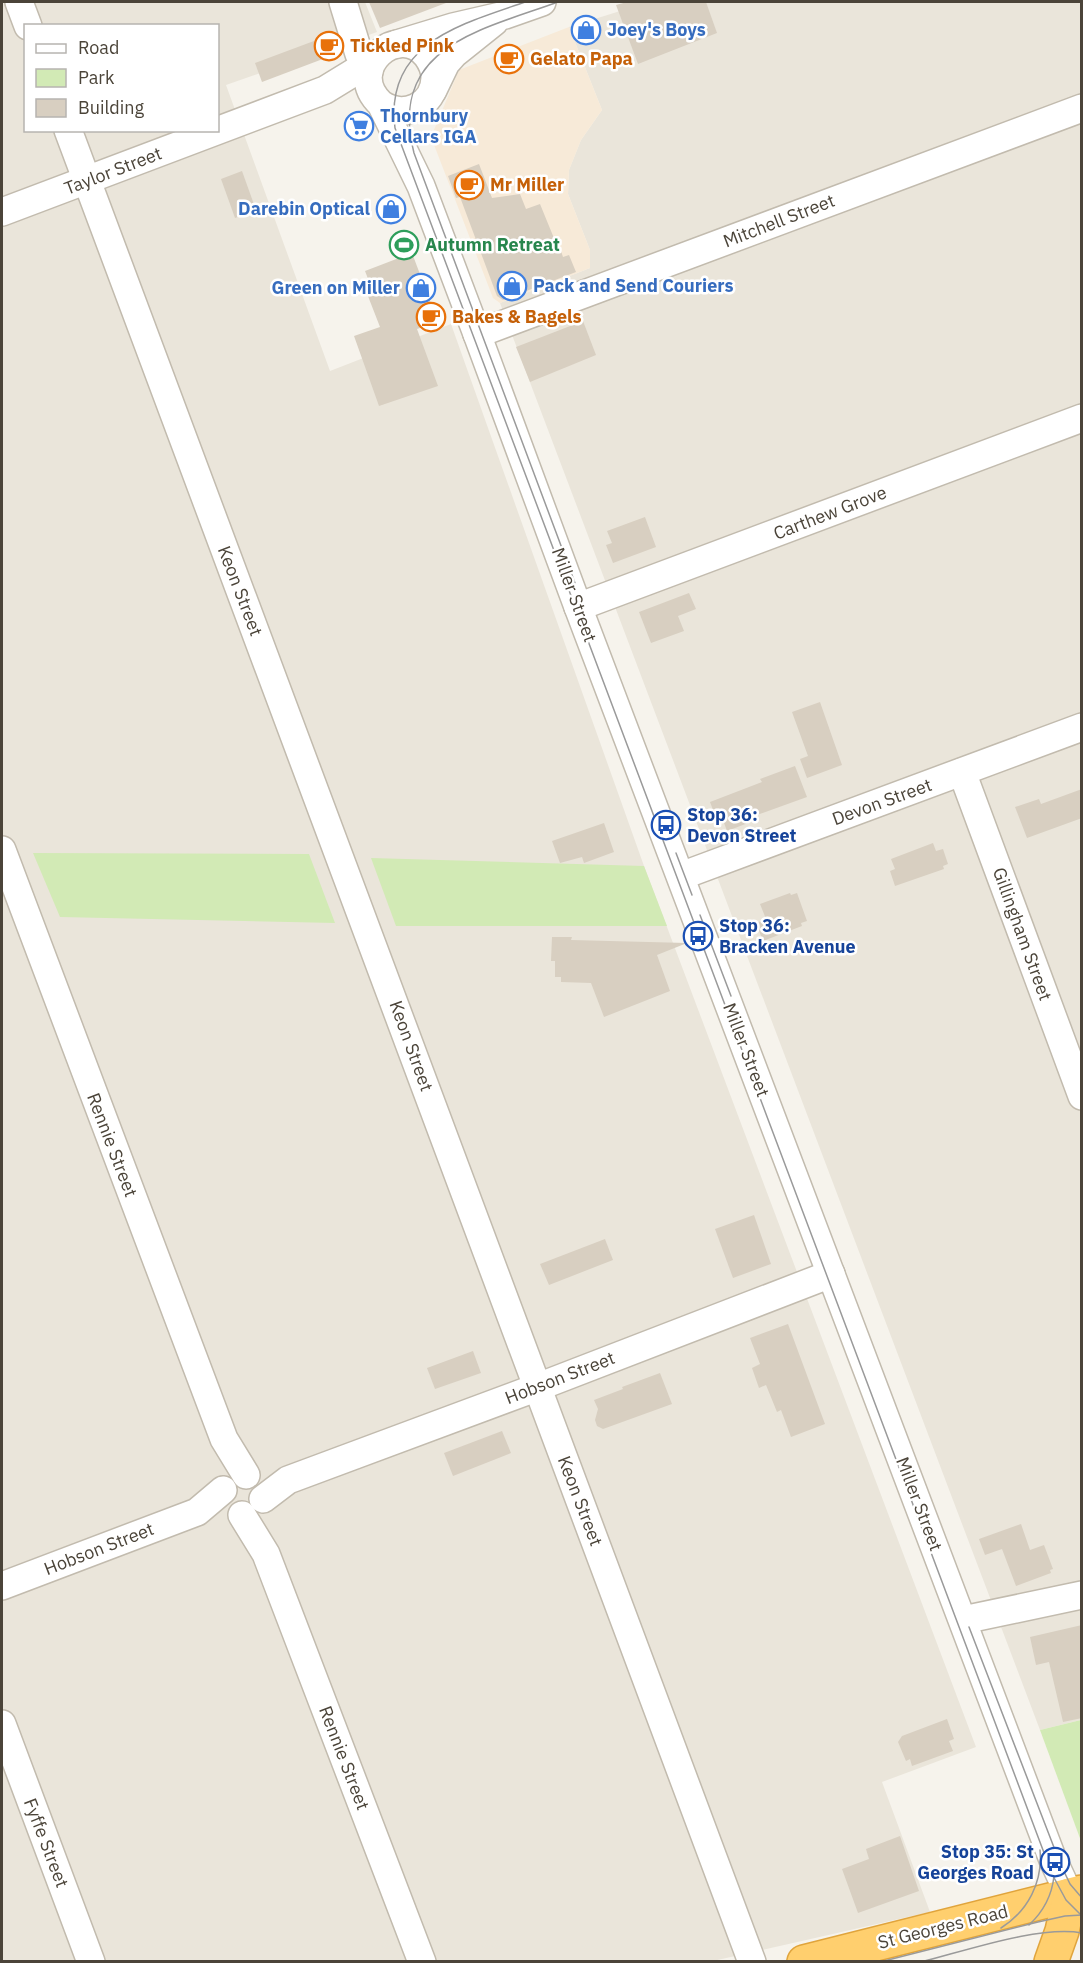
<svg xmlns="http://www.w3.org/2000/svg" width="1083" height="1963" viewBox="0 0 1083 1963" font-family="'IBM Plex Sans',sans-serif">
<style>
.residential{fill:#eae5da;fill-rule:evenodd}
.commercial{fill:#f7ead8}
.green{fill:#d2eab5}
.building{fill:#d8cfc1}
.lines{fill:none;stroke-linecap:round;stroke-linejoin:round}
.minor-casing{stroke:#c2bbae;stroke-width:30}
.highway-casing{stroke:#e0a43c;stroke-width:36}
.minor{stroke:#fff;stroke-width:27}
.highway{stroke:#ffcf6e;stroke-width:33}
.tram{stroke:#9a9a9a;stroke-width:1.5}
.labels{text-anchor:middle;stroke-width:5;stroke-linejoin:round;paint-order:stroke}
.shop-label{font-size:18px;font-weight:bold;fill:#366cbe;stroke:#fff;text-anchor:start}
.food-label{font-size:18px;font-weight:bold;fill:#c56008;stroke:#fff;text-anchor:start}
.street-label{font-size:18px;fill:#4b4439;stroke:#fff}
.leisure-label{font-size:18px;font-weight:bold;fill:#27864d;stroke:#fff;text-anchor:start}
.transit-label{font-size:18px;font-weight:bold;fill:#164399;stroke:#fff;text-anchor:start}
</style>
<rect width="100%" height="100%" fill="#f6f3ec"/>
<g class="residential">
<path d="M2,2H365L377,32L226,85L330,371L451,324L644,866L976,1747L882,1782L930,1912L713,1961L2,1962ZM26,26H218V130H26Z"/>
<polygon points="649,2 1081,2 1081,1720 1040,1730 500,303 590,268 590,250 568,194 569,170 581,140 602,110 569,27"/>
</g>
<polygon class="commercial" points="569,27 602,110 581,140 569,170 568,194 590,250 590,268 500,303 493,298 431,137 459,70"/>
<g class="green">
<polygon points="33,853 309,854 335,923 60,917"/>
<polygon points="371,858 644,866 667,926 396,926"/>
<polygon points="1081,1720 1082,1720 1081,1841 1040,1730"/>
</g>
<g class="building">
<polygon points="369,2 446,2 446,3 380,28"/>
<polygon points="627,2 706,2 717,33 638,64 616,5"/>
<polygon points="330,35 336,54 262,82 255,63"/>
<polygon points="479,164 492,198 520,194 526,209 540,204 558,248 560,248 563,257 569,255 576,272 503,300 497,296 460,197 456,198 448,176"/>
<polygon points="242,171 256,210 235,218 221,179"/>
<polygon points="412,253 438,322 417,329 438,386 379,406 354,336 380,327 366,291 372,289 365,271"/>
<polygon points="583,321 596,355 530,382 516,347"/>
<polygon points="645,517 656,547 613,563 606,545 612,543 607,531"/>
<polygon points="689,593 696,609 678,616 684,631 651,643 639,612"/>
<polygon points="820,702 842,765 807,778 800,759 808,756 792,712"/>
<polygon points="795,766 807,797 754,816 756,820 727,831 723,820 718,823 710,802 762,782 760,779"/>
<polygon points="1082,789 1082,818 1027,838 1015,807 1039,799 1041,804"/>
<polygon points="604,823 614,852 584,863 582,857 560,863 552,841"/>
<polygon points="933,843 936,851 943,849 948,864 943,866 944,869 895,886 890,871 895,869 891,859"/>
<polygon points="790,893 791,895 797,893 807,921 801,923 802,926 763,941 756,923 766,919 760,904"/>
<polygon points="552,937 572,937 571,940 687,943 657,955 670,991 604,1017 591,983 561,982 561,977 555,977 555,961 551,961"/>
<polygon points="754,1215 771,1264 733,1278 715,1229"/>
<polygon points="605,1239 613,1260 549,1285 540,1264"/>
<polygon points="788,1324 825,1424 791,1437 781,1410 777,1412 766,1385 759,1388 752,1368 760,1364 750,1338"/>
<polygon points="473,1351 481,1373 435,1389 427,1368"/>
<polygon points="660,1373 672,1404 603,1429 597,1426 595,1420 598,1409 594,1400 623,1389 622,1387"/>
<polygon points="502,1431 511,1453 453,1476 444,1453"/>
<polygon points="1021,1524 1030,1550 1044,1545 1053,1569 1050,1570 1051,1573 1016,1586 1002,1549 985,1555 979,1539"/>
<polygon points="1082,1625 1082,1718 1063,1722 1049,1662 1036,1665 1030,1637"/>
<polygon points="947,1719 954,1739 949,1741 953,1751 912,1766 910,1759 906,1761 898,1742 902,1736"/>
<polygon points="900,1836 919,1891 858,1913 842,1869 869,1859 866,1849"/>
</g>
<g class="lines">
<g class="minor-casing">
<g id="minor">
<polyline points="19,2 28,26"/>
<polyline points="343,2 359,54 369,69"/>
<polyline points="397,44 453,27 505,15 542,2"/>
<polyline points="433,90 446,63 454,54 494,22"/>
<path d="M381,104C403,119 434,107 435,78C435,70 432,63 427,56C399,20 343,69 381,104L421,186L477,334L578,607L1053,1860L1068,1892L1082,1907"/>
<polyline points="68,130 752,1962"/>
<polyline points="2,212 325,90 356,71 369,71"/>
<polyline points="477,334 1082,108"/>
<polyline points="578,607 1082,418"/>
<polyline points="962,772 1082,1096"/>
<polyline points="2,850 224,1439 246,1475"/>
<polyline points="681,876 1082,727"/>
<polyline points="263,1499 288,1480 538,1387 831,1274"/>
<polyline points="242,1515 266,1554 422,1962"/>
<polyline points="2,1586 197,1512 223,1490"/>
<polyline points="963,1620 1082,1595"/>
<polyline points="2,1724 91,1962"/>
</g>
</g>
<g class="highway-casing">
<g id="highway">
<polyline points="804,1962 1082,1892"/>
<polyline points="1051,1962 1062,1931 1070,1895"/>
</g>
</g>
<use href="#minor" class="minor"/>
<use href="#highway" class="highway"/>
<g class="tram">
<path d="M525,2C462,24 384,43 395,128L1052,1874L1066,1900L1082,1916"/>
<path d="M558,2C481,30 387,47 414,153L575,583"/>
<polyline points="676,853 692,895"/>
<polyline points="700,915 731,996"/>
<polyline points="969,1627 1060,1863 1070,1884 1082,1898"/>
<path d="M1029,1925C1043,1912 1052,1895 1054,1876"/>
<path d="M1001,1928C1028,1911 1043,1882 1040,1850"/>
<polyline points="880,1962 1038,1922 1065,1916 1082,1915"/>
<path d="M921,1962C965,1951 1040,1925 1082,1933"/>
</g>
</g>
<defs>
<g id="shop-ring" transform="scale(1.5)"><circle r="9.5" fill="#fff" stroke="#3f7fe0" stroke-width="1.5"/><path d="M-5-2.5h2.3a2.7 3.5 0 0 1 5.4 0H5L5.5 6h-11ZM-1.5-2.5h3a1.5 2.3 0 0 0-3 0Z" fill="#3f7fe0"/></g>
<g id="cafe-ring" transform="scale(1.5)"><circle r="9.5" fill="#fff" stroke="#e8710a" stroke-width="1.5"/><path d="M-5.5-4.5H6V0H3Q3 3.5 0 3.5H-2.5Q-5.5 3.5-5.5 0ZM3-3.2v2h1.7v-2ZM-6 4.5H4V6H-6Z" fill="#e8710a"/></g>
<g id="supermarket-ring" transform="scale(1.5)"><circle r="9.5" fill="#fff" stroke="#3f7fe0" stroke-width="1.5"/><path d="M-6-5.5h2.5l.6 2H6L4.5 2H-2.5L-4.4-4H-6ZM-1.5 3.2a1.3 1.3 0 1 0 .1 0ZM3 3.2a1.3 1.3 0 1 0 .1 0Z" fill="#3f7fe0"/></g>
<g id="stadium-ring" transform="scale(1.5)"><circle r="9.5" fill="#fff" stroke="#2e9e5b" stroke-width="1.5"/><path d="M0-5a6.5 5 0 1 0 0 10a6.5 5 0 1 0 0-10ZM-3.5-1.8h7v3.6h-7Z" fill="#2e9e5b"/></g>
<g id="bus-ring" transform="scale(1.5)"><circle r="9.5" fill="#fff" stroke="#1a4fb4" stroke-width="1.5"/><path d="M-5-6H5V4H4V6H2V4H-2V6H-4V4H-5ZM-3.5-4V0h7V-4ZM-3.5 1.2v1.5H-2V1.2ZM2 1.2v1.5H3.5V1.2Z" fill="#1a4fb4"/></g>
</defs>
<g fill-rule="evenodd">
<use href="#shop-ring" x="586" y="30"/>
<use href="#cafe-ring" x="329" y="46"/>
<use href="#cafe-ring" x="509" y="59"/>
<use href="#supermarket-ring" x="359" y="126"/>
<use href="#cafe-ring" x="469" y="185"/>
<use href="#shop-ring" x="391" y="209"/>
<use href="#stadium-ring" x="404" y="245"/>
<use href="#shop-ring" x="512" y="286"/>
<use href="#shop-ring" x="421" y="288"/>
<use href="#cafe-ring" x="431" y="317"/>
<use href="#bus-ring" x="666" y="825"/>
<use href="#bus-ring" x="698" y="936"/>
<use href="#bus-ring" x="1055" y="1862"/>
</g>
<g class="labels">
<g class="shop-label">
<text x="607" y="36">Joey's Boys</text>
<text x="380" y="122">Thornbury<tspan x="380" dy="21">Cellars IGA</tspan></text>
<text x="370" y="215" text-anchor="end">Darebin Optical</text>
<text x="533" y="292">Pack and Send Couriers</text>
<text x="400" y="294" text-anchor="end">Green on Miller</text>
</g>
<g class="food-label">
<text x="350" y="52">Tickled Pink</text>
<text x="530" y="65">Gelato Papa</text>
<text x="490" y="191">Mr Miller</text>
<text x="452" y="323">Bakes &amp; Bagels</text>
</g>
<g class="street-label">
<text transform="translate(113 171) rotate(-21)" y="6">Taylor Street</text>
<text transform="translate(779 221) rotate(-21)" y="6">Mitchell Street</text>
<text transform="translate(830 513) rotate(-21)" y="6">Carthew Grove</text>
<text transform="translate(240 591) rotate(69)" y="6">Keon Street</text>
<text transform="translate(574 595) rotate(70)" y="6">Miller Street</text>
<text transform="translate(882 802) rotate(-20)" y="6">Devon Street</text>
<text transform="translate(1022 934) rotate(70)" y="6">Gillingham Street</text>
<text transform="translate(411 1046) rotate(70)" y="6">Keon Street</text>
<text transform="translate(746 1050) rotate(69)" y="6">Miller Street</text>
<text transform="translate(112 1145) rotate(69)" y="6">Rennie Street</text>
<text transform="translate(560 1378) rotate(-21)" y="6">Hobson Street</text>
<text transform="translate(580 1501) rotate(69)" y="6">Keon Street</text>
<text transform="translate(919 1504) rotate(69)" y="6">Miller Street</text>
<text transform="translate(99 1549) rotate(-21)" y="6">Hobson Street</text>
<text transform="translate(344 1758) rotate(69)" y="6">Rennie Street</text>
<text transform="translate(46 1843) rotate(69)" y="6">Fyffe Street</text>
<text transform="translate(943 1927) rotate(-14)" y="6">St Georges Road</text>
</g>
<g class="leisure-label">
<text x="425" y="251">Autumn Retreat</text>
</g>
<g class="transit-label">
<text x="687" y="821">Stop 36:<tspan x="687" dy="21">Devon Street</tspan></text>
<text x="719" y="932">Stop 36:<tspan x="719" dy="21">Bracken Avenue</tspan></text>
<text x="1034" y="1858" text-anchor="end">Stop 35: St<tspan x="1034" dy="21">Georges Road</tspan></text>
</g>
</g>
<rect width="1083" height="1963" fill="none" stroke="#4b4439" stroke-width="6"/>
<rect x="24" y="24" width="195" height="108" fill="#ffffff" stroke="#b7b4b0" stroke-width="1.5"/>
<rect x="36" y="44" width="30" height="9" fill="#ffffff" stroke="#b7b4b0" stroke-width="1.5"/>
<text x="78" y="54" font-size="18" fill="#4b4439">Road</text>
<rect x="36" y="69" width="30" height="18" fill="#d2eab5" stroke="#b7b4b0" stroke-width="1.5"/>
<text x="78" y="84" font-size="18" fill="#4b4439">Park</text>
<rect x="36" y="99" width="30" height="18" fill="#d8cfc1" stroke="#b7b4b0" stroke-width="1.5"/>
<text x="78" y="114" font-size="18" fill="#4b4439">Building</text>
</svg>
